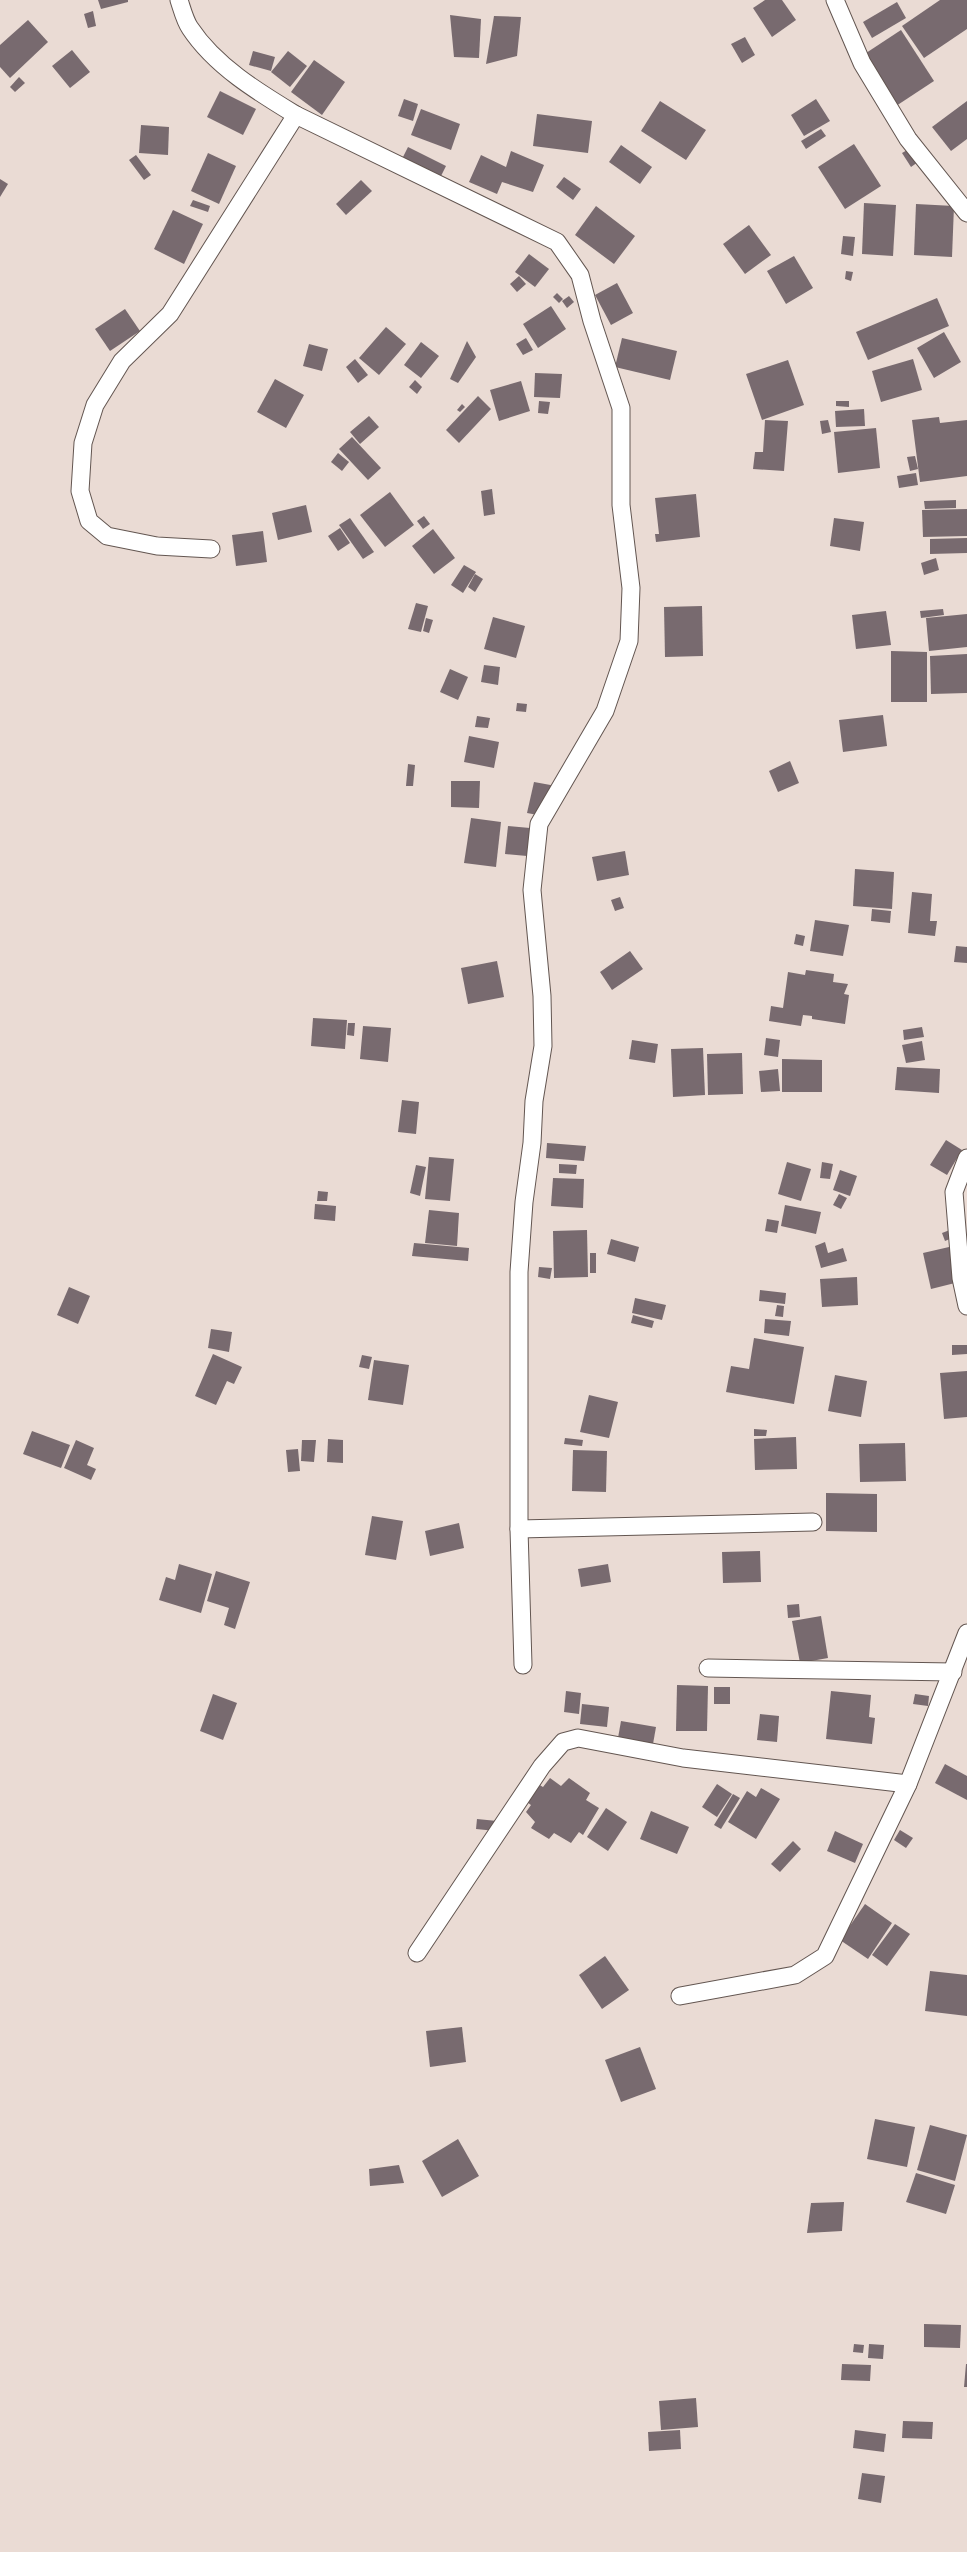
<svg xmlns="http://www.w3.org/2000/svg" width="967" height="2552" viewBox="0 0 967 2552" font-family="Helvetica,sans-serif">
<style>
.building{fill:#786a6f}
.lines{fill:none;stroke-linecap:round;stroke-linejoin:round}
.minor-casing{stroke:#635651;stroke-width:19}
.minor{stroke:#fff;stroke-width:17}
</style>
<rect width="100%" height="100%" fill="#eadbd4"/>
<g class="building">
<polygon points="98,0 128,0 128,2 101,9"/>
<polygon points="765,0 782,0 796,20 772,37 753,8"/>
<polygon points="940,0 967,0 967,29 924,58 902,26"/>
<polygon points="897,2 906,18 872,38 863,22"/>
<polygon points="93,11 96,26 88,28 84,14"/>
<polygon points="450,15 481,19 479,58 454,57"/>
<polygon points="494,16 521,17 517,56 486,64"/>
<polygon points="28,20 48,42 10,78 0,67 0,45"/>
<polygon points="901,30 934,81 893,108 860,57"/>
<polygon points="745,37 755,55 742,63 731,44"/>
<polygon points="72,50 90,72 70,88 52,66"/>
<polygon points="253,51 275,57 271,71 249,65"/>
<polygon points="288,51 307,66 290,87 271,72"/>
<polygon points="314,60 345,82 322,115 291,92"/>
<polygon points="19,77 25,83 15,92 10,87"/>
<polygon points="220,91 256,109 243,135 207,117"/>
<polygon points="404,99 418,104 413,121 398,116"/>
<polygon points="816,99 830,121 804,136 791,115"/>
<polygon points="660,101 706,130 686,160 641,131"/>
<polygon points="967,101 967,139 951,151 932,127"/>
<polygon points="421,109 460,124 451,150 411,135"/>
<polygon points="537,114 592,121 588,153 533,146"/>
<polygon points="141,125 169,127 168,155 139,153"/>
<polygon points="821,129 826,136 806,149 801,141"/>
<polygon points="854,144 881,186 845,209 818,167"/>
<polygon points="621,145 652,167 640,184 609,162"/>
<polygon points="408,147 446,166 440,178 402,159"/>
<polygon points="909,149 918,162 911,167 902,153"/>
<polygon points="511,151 544,165 533,192 502,182 497,194 469,182 481,155 506,167"/>
<polygon points="208,153 236,166 219,204 191,191"/>
<polygon points="136,155 151,175 144,180 129,160"/>
<polygon points="564,177 581,189 573,200 556,187"/>
<polygon points="0,179 8,184 0,197"/>
<polygon points="361,180 372,191 346,215 336,204"/>
<polygon points="193,200 210,206 208,212 190,206"/>
<polygon points="864,203 896,205 893,256 862,254"/>
<polygon points="916,204 954,206 952,257 914,255"/>
<polygon points="596,206 635,236 614,264 575,235"/>
<polygon points="173,210 203,224 184,264 154,249"/>
<polygon points="749,225 771,255 745,274 723,244"/>
<polygon points="843,236 855,237 853,256 841,254"/>
<polygon points="529,254 549,269 535,287 515,272"/>
<polygon points="794,256 813,288 786,304 767,271"/>
<polygon points="846,271 853,272 851,281 845,279"/>
<polygon points="519,276 526,284 517,292 510,284"/>
<polygon points="617,283 633,313 611,325 595,295"/>
<polygon points="557,293 563,299 559,303 553,297"/>
<polygon points="569,296 574,302 567,308 562,301"/>
<polygon points="937,298 949,326 868,360 856,332"/>
<polygon points="551,306 566,329 538,348 523,324"/>
<polygon points="125,309 140,331 110,351 95,329"/>
<polygon points="386,327 406,344 379,375 359,358"/>
<polygon points="944,332 961,362 934,378 917,348"/>
<polygon points="526,338 533,350 523,355 516,344"/>
<polygon points="622,338 677,351 670,380 615,367"/>
<polygon points="467,341 476,357 458,383 450,379"/>
<polygon points="421,342 439,356 421,378 404,365"/>
<polygon points="309,344 328,349 322,371 303,366"/>
<polygon points="355,359 368,375 358,383 346,367"/>
<polygon points="913,359 922,390 881,402 872,371"/>
<polygon points="788,360 804,405 762,420 746,374"/>
<polygon points="535,373 562,374 560,398 534,397"/>
<polygon points="275,379 304,395 286,428 257,412"/>
<polygon points="415,380 422,387 417,394 409,387"/>
<polygon points="521,381 530,411 499,421 490,390"/>
<polygon points="478,396 491,409 459,443 446,430"/>
<polygon points="539,401 550,402 548,414 538,413"/>
<polygon points="836,401 849,401 849,407 836,406"/>
<polygon points="462,404 465,407 460,412 457,410"/>
<polygon points="864,409 865,426 836,427 835,411"/>
<polygon points="369,416 379,427 360,444 350,432"/>
<polygon points="939,417 940,423 967,420 967,476 920,482 912,420"/>
<polygon points="765,420 788,421 784,471 753,469 755,452 763,452"/>
<polygon points="828,420 831,432 822,434 820,421"/>
<polygon points="876,428 880,468 838,473 834,432"/>
<polygon points="352,437 381,468 368,480 339,449"/>
<polygon points="338,453 349,462 342,471 331,462"/>
<polygon points="915,456 918,469 910,471 907,457"/>
<polygon points="916,473 918,485 899,488 897,476"/>
<polygon points="492,489 495,514 484,516 481,491"/>
<polygon points="390,492 414,525 385,547 360,515"/>
<polygon points="696,494 700,537 656,542 655,534 659,534 655,498"/>
<polygon points="956,500 956,508 925,509 924,501"/>
<polygon points="306,505 312,532 278,540 272,513"/>
<polygon points="967,509 967,536 923,537 922,510"/>
<polygon points="424,516 430,524 423,529 417,521"/>
<polygon points="350,518 374,552 363,559 339,525"/>
<polygon points="834,518 864,522 860,551 830,546"/>
<polygon points="340,528 350,543 338,551 328,536"/>
<polygon points="433,529 455,558 434,574 412,546"/>
<polygon points="263,531 267,562 236,566 232,535"/>
<polygon points="967,538 967,553 930,554 930,539"/>
<polygon points="936,558 939,570 924,575 921,563"/>
<polygon points="464,565 476,572 463,593 451,585"/>
<polygon points="475,574 483,579 475,592 468,587"/>
<polygon points="416,603 428,606 421,632 408,629"/>
<polygon points="702,606 703,656 665,657 664,607"/>
<polygon points="943,609 944,615 921,618 920,611"/>
<polygon points="886,611 891,645 856,649 852,615"/>
<polygon points="967,614 967,647 929,651 926,618"/>
<polygon points="493,617 525,626 516,658 484,649"/>
<polygon points="426,618 433,620 429,633 423,631"/>
<polygon points="891,651 927,652 927,702 891,702"/>
<polygon points="967,654 967,693 931,694 930,656"/>
<polygon points="484,665 500,667 498,685 481,682"/>
<polygon points="450,669 468,677 458,700 440,692"/>
<polygon points="517,703 527,704 526,712 516,711"/>
<polygon points="883,715 887,746 843,752 839,720"/>
<polygon points="477,716 490,718 488,728 475,727"/>
<polygon points="469,736 499,742 494,768 464,762"/>
<polygon points="790,761 799,783 778,792 769,771"/>
<polygon points="408,764 415,765 413,786 406,786"/>
<polygon points="451,781 480,781 479,808 451,807"/>
<polygon points="534,782 556,786 549,817 527,813"/>
<polygon points="471,818 501,822 496,867 464,863"/>
<polygon points="508,826 541,829 538,857 505,854"/>
<polygon points="625,851 629,875 597,881 592,857"/>
<polygon points="855,869 894,872 892,909 853,906"/>
<polygon points="912,892 932,894 930,921 937,921 935,936 908,933"/>
<polygon points="620,897 624,908 615,911 611,900"/>
<polygon points="872,909 891,911 890,923 871,921"/>
<polygon points="815,920 849,925 843,956 810,951"/>
<polygon points="796,934 805,936 803,946 794,944"/>
<polygon points="956,946 967,947 967,963 954,962"/>
<polygon points="630,951 643,969 612,990 600,972"/>
<polygon points="497,961 504,997 468,1004 461,968"/>
<polygon points="806,970 834,974 833,982 848,984 844,994 849,995 845,1024 812,1019 812,1016 803,1015 801,1026 769,1021 771,1006 783,1008 788,972 805,975"/>
<polygon points="313,1018 347,1020 345,1049 311,1046"/>
<polygon points="348,1023 355,1023 354,1036 347,1035"/>
<polygon points="363,1026 391,1028 388,1062 360,1059"/>
<polygon points="922,1027 924,1037 904,1040 903,1030"/>
<polygon points="766,1038 780,1040 778,1057 764,1055"/>
<polygon points="632,1040 658,1044 655,1063 629,1059"/>
<polygon points="922,1041 925,1060 906,1063 902,1045"/>
<polygon points="703,1048 705,1095 673,1097 671,1049"/>
<polygon points="742,1053 743,1094 708,1095 707,1054"/>
<polygon points="782,1059 822,1060 822,1092 782,1092"/>
<polygon points="897,1067 940,1069 939,1093 895,1090"/>
<polygon points="778,1069 780,1091 761,1092 759,1071"/>
<polygon points="402,1100 419,1102 416,1134 398,1132"/>
<polygon points="946,1140 962,1150 947,1175 930,1165"/>
<polygon points="547,1143 586,1146 584,1161 546,1158"/>
<polygon points="429,1157 454,1159 450,1201 425,1199"/>
<polygon points="787,1162 811,1169 801,1201 778,1194"/>
<polygon points="822,1162 833,1164 830,1179 820,1178"/>
<polygon points="559,1164 577,1165 576,1174 559,1173"/>
<polygon points="416,1165 426,1167 420,1196 410,1193"/>
<polygon points="840,1170 857,1176 850,1196 833,1190"/>
<polygon points="553,1178 584,1179 583,1208 551,1206"/>
<polygon points="318,1191 328,1192 327,1201 317,1201"/>
<polygon points="839,1194 847,1198 841,1209 833,1205"/>
<polygon points="315,1204 336,1206 335,1221 314,1219"/>
<polygon points="785,1205 821,1212 816,1234 781,1226"/>
<polygon points="429,1210 459,1213 457,1246 425,1243"/>
<polygon points="767,1219 779,1221 777,1233 765,1231"/>
<polygon points="955,1228 957,1236 945,1241 942,1233"/>
<polygon points="587,1230 588,1277 554,1278 553,1231"/>
<polygon points="611,1239 639,1247 635,1262 607,1254"/>
<polygon points="825,1242 828,1253 843,1248 847,1261 821,1268 815,1246"/>
<polygon points="414,1243 469,1248 468,1261 412,1256"/>
<polygon points="962,1244 967,1280 931,1289 923,1253"/>
<rect x="590" y="1253" width="6" height="20"/>
<polygon points="539,1267 552,1268 550,1279 538,1277"/>
<polygon points="857,1277 858,1305 822,1307 820,1279"/>
<polygon points="69,1287 90,1296 78,1324 57,1315"/>
<polygon points="760,1290 786,1293 785,1304 759,1301"/>
<polygon points="635,1298 666,1305 662,1320 632,1313"/>
<polygon points="777,1305 784,1306 783,1317 775,1316"/>
<polygon points="633,1315 654,1321 652,1328 631,1323"/>
<polygon points="765,1319 791,1321 789,1336 764,1333"/>
<polygon points="211,1329 232,1332 229,1352 208,1348"/>
<polygon points="754,1338 804,1347 794,1404 726,1392 731,1366 749,1369"/>
<polygon points="952,1345 967,1345 967,1354 952,1355"/>
<polygon points="213,1354 242,1367 234,1384 227,1381 216,1405 195,1396"/>
<polygon points="362,1355 372,1357 369,1369 359,1367"/>
<polygon points="374,1360 409,1365 403,1405 368,1400"/>
<polygon points="967,1371 967,1417 944,1419 940,1373"/>
<polygon points="835,1375 867,1381 861,1417 828,1411"/>
<polygon points="589,1395 618,1402 609,1438 580,1432"/>
<polygon points="754,1429 767,1430 766,1436 754,1436"/>
<polygon points="32,1431 70,1445 61,1468 23,1454"/>
<polygon points="796,1437 797,1469 755,1470 754,1439"/>
<polygon points="565,1438 583,1440 582,1446 564,1444"/>
<polygon points="328,1439 343,1440 343,1463 327,1462"/>
<polygon points="76,1440 94,1448 87,1465 96,1469 91,1480 64,1468"/>
<polygon points="302,1440 316,1440 314,1462 301,1461"/>
<polygon points="905,1443 906,1481 860,1482 859,1444"/>
<polygon points="298,1449 300,1471 288,1472 286,1450"/>
<polygon points="573,1450 607,1451 606,1492 572,1491"/>
<polygon points="826,1493 877,1494 877,1532 826,1531"/>
<polygon points="372,1516 403,1521 396,1560 365,1555"/>
<polygon points="459,1523 464,1548 430,1556 425,1531"/>
<polygon points="760,1551 761,1582 723,1583 722,1552"/>
<polygon points="179,1564 212,1574 201,1613 159,1600 166,1577 175,1580"/>
<polygon points="608,1564 611,1582 581,1587 578,1569"/>
<polygon points="216,1571 250,1582 235,1629 224,1625 229,1608 207,1601"/>
<polygon points="799,1604 800,1617 788,1618 787,1605"/>
<polygon points="821,1616 828,1658 800,1663 792,1621"/>
<polygon points="677,1685 708,1686 707,1731 676,1731"/>
<rect x="714" y="1687" width="16" height="17"/>
<polygon points="566,1691 581,1693 579,1714 564,1712"/>
<polygon points="831,1691 871,1695 869,1717 875,1718 872,1744 826,1739"/>
<polygon points="213,1694 237,1703 223,1740 200,1731"/>
<polygon points="915,1694 929,1696 928,1706 913,1704"/>
<polygon points="582,1704 609,1707 607,1727 580,1724"/>
<polygon points="760,1714 779,1716 777,1742 757,1740"/>
<polygon points="621,1721 656,1727 653,1744 618,1738"/>
<polygon points="945,1764 967,1776 967,1800 935,1783"/>
<polygon points="550,1778 561,1786 569,1778 590,1793 586,1800 599,1808 583,1835 579,1832 571,1843 554,1833 549,1839 531,1828 535,1822 526,1812 531,1805 524,1800 538,1784 543,1787"/>
<polygon points="717,1784 732,1794 717,1817 702,1807"/>
<polygon points="761,1788 780,1799 756,1839 728,1822 747,1791 756,1797"/>
<polygon points="733,1794 740,1798 721,1829 714,1825"/>
<polygon points="606,1808 627,1822 608,1851 587,1837"/>
<polygon points="651,1811 689,1827 677,1854 640,1839"/>
<polygon points="477,1819 497,1821 496,1831 476,1829"/>
<polygon points="900,1830 913,1838 906,1848 894,1840"/>
<polygon points="835,1831 863,1844 855,1863 827,1851"/>
<polygon points="793,1841 801,1849 780,1872 771,1864"/>
<polygon points="865,1904 892,1923 868,1959 840,1940"/>
<polygon points="895,1924 910,1934 887,1966 872,1955"/>
<polygon points="605,1956 629,1990 602,2009 579,1975"/>
<polygon points="930,1971 967,1975 967,2016 925,2011"/>
<polygon points="462,2027 466,2062 430,2067 426,2031"/>
<polygon points="640,2047 656,2089 621,2102 605,2060"/>
<polygon points="875,2119 915,2127 907,2167 867,2159"/>
<polygon points="930,2125 967,2135 955,2181 917,2170"/>
<polygon points="458,2139 479,2176 442,2197 422,2161"/>
<polygon points="399,2165 404,2183 370,2186 369,2169"/>
<polygon points="916,2173 955,2185 946,2214 906,2202"/>
<polygon points="844,2202 842,2231 807,2233 811,2203"/>
<polygon points="924,2324 961,2325 960,2348 924,2347"/>
<polygon points="854,2344 864,2345 863,2353 853,2352"/>
<polygon points="869,2344 884,2345 883,2359 868,2358"/>
<polygon points="842,2364 871,2365 870,2381 841,2380"/>
<polygon points="966,2364 967,2364 967,2387 964,2387"/>
<polygon points="696,2398 698,2427 661,2430 659,2401"/>
<polygon points="903,2421 933,2422 932,2439 902,2438"/>
<polygon points="680,2430 681,2449 649,2451 648,2432"/>
<polygon points="855,2430 886,2434 884,2452 853,2448"/>
<polygon points="862,2473 885,2476 881,2503 858,2499"/>
</g>
<g class="lines">
<g class="minor-casing">
<g id="minor">
<path d="M179,0C182,9 185,21 190,28C215,66 258,92 296,115L557,242L580,275L592,321L621,408V505L631,588L629,641L605,711L539,824L532,890L542,996L543,1046L534,1101L532,1143L524,1202L519,1272V1529L523,1665"/>
<polyline points="835,0 862,63 908,139 967,213"/>
<polyline points="211,549 157,546 107,536 89,521 80,491 83,443 95,405 122,361 170,314 296,115"/>
<polyline points="967,1158 954,1192 961,1278 967,1306"/>
<polyline points="519,1529 813,1522"/>
<polyline points="708,1668 953,1672"/>
<polyline points="417,1953 542,1766 563,1742 578,1738 683,1758 908,1784"/>
<polyline points="680,1996 795,1975 825,1956 908,1784 967,1633"/>
</g>
</g>
<use href="#minor" class="minor"/>
</g>
</svg>
